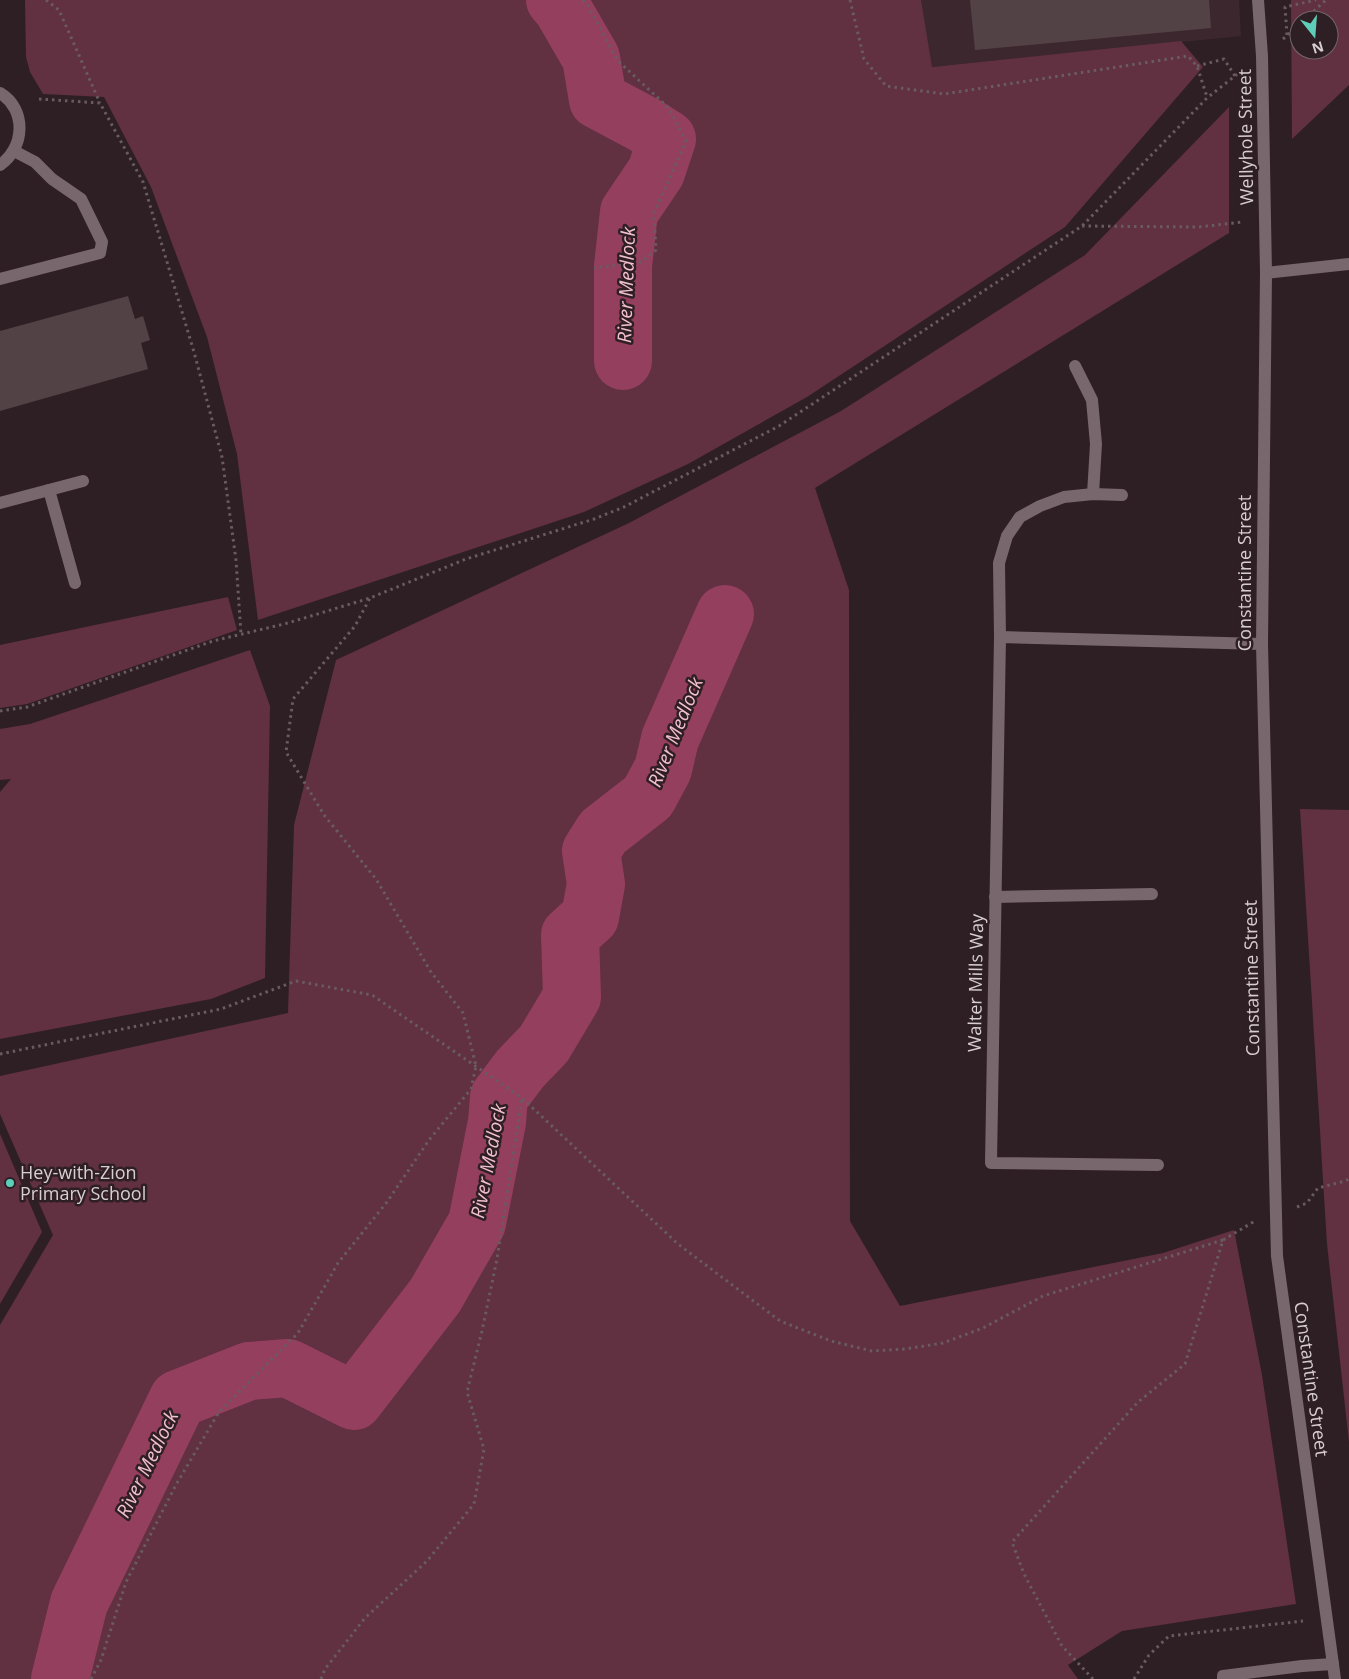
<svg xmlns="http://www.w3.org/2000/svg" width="1349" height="1679" viewBox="0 0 1349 1679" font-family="'Open Sans',sans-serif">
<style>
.built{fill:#3c272e}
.green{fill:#613041;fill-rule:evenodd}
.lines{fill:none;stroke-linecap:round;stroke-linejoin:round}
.river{stroke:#943f5e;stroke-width:58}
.building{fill:#524246}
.path{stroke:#695b60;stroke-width:3;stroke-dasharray:2.5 4;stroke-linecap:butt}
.service{stroke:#78676c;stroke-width:12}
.minor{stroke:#78676c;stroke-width:12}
.tertiary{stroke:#78676c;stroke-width:12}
.poi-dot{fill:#5dceb9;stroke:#2e1f24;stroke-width:2}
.labels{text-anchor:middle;stroke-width:5;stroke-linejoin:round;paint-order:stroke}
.street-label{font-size:18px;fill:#d8ced1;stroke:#2e1f24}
.poi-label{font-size:18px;fill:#d8ced1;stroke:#2e1f24;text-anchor:start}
.water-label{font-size:19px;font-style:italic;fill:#f2c0cf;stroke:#2e1f24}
</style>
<rect width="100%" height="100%" fill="#2e1f24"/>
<polygon class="built" points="921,0 1239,0 1241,36 931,67"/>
<g class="green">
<polygon points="25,0 921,0 932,67 1181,41 1203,67 1065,227 807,397 688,464 584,512 258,620 237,454 207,337 151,187 104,97 43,94 30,72 26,57"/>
<path d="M1291,0H1349V85L1292,139ZM1299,20H1329V50H1299Z"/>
<polygon points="1229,107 1229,233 815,488 849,590 850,1221 900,1306 1163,1253 1234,1230 1262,1375 1296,1604 1122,1631 1068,1665 1078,1679 0,1679 0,1325 53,1235 0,1114 0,1076 288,1013 294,825 336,660 629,523 841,411 1085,255"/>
<polygon points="228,597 237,630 27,704 0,708 0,645"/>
<polygon points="250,650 270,706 265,978 211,999 0,1039 0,792 11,779 0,780 0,729 30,724"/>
<polygon points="1300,809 1349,810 1349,1442 1327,1244"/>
<polygon points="0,1134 42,1232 0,1304"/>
</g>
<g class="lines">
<g class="river">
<polyline points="555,0 562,8 591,58 598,100 645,125 667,139 656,172 629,212 623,266 623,361"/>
<polyline points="60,1679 79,1603 178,1399 249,1371 288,1368 354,1401 435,1296 477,1223 497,1122 499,1097 520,1069 544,1044 572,997 570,935 590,917 596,884 591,851 603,832 648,797 663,769 670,739 725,614"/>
</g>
</g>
<g class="building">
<polygon points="970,0 1209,0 1211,28 975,50"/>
<polygon points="128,296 135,319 143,316 150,340 141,343 148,369 0,411 0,331"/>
</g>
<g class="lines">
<g class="path">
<polyline points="46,0 59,10 100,103"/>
<polyline points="583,0 588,6 618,61 669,108 686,141 654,213 656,250 641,262 594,268"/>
<polyline points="850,0 864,59 886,86 944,94 1188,56 1197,66 1207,97"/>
<polyline points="1304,20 1326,0"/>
<polyline points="1287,35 1285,7 1316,0"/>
<polyline points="1283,39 1299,25"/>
<polyline points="1197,66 1224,59 1235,76"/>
<polyline points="39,99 100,103 143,182 194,352 222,457 236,560 241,634"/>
<polyline points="1082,226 1198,227 1242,222"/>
<polyline points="0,711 27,707 213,641 288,623 370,598 466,559 594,519 624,507 779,426 1082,226 1207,98 1240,72"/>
<polyline points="0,1054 221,1009 296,981 372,995 522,1098 678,1244 780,1321 831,1341 872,1351 905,1349 943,1343 983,1328 1043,1296 1223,1240"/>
<polyline points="1297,1207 1307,1203 1318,1188 1345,1181 1349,1179"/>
<polyline points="91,1679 101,1660 126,1582 177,1483 219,1412 298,1333 338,1263 387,1202 429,1140 471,1089 476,1066 463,1013 431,972 376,879 324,815 286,752 293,699 355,626 370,598"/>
<polyline points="321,1679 325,1669 365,1618 427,1561 474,1504 484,1449 467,1392 482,1331 497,1259 522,1098"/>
<polyline points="1093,1679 1062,1646 1024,1574 1012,1542 1138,1402 1185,1364 1223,1240 1255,1221"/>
<polyline points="1134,1679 1149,1655 1169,1636 1303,1621"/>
</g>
<g class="service">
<polyline points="0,279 100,253 102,242 81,199 52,179 35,162 14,151"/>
<polyline points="995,897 1152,894"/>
<polyline points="1223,1679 1223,1676 1302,1666 1333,1664"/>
</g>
<g class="minor">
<path d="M0,93C27,109 25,148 0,165"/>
<polyline points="1266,273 1349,264"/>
<polyline points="1075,366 1092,400 1096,444 1093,494"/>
<polyline points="49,490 75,583"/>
<polyline points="1122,495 1093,494 1064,497 1040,506 1020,517 1007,536 999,563 1000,637 991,1163 1158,1165"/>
<polyline points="0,503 83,481"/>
<polyline points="1000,637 1262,644"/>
</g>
<polyline class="tertiary" points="1258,0 1262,56 1266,273 1262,644 1277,1256 1335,1679"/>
</g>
<circle class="poi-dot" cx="10" cy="1183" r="5"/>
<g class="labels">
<g class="street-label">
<text transform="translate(1246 137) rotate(-91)" y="6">Wellyhole Street</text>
<text transform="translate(1245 573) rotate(-90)" y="6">Constantine Street</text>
<text transform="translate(1252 978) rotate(-91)" y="6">Constantine Street</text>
<text transform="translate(976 983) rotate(-89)" y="6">Walter Mills Way</text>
<text transform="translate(1311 1379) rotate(82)" y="6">Constantine Street</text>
</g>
<g class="poi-label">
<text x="20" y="1179">Hey-with-Zion<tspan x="20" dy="21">Primary School</tspan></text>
</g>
<g class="water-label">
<text transform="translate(626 285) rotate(-88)" y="7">River Medlock</text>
<text transform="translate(675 732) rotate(-68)" y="7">River Medlock</text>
<text transform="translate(488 1161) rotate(-79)" y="7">River Medlock</text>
<text transform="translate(147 1464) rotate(-64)" y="7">River Medlock</text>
</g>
</g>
<g transform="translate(1314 35) rotate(163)"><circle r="24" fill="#2e1f24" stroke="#726569"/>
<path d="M0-4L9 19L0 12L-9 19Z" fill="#5dceb9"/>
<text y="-8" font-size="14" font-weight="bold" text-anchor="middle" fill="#d8ced1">N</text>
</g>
</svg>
